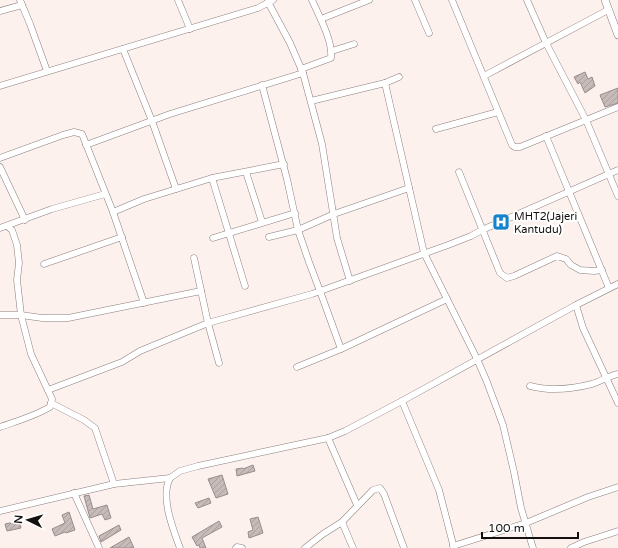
<svg xmlns="http://www.w3.org/2000/svg" width="618" height="548" viewBox="0 0 618 548" font-family="'Varela Round',sans-serif">
<style>
.building{fill:url(#building-hatch);stroke:#978d8a}
.lines{fill:none;stroke-linecap:round;stroke-linejoin:round}
.minor-casing{stroke:#8a7f7d;stroke-width:7}
.tertiary-casing{stroke:#8a7f7d;stroke-width:8}
.minor{stroke:#fff;stroke-width:6}
.tertiary{stroke:#fff;stroke-width:7}
.labels{text-anchor:middle;stroke-width:4;stroke-linejoin:round;paint-order:stroke}
.poi-label{font-size:11px;fill:#13100f;stroke:#fff;text-anchor:start}
</style>
<defs>
<pattern id="building-hatch" width="6" height="6" patternUnits="userSpaceOnUse"><rect width="6" height="6" fill="#c6bbb8"/><path d="M-1 1l2-2M0 6l6-6M5 7l2-2" fill="none" stroke="#a9a09d"/></pattern>
</defs>
<rect width="100%" height="100%" fill="#fdf1ee"/>
<g class="building">
<polygon points="585,72 588,79 592,77 595,86 585,93 580,82 578,84 574,77"/>
<polygon points="618,88 618,103 605,107 600,95"/>
<polygon points="253,465 255,471 237,476 236,469 243,468 243,469"/>
<polygon points="222,475 228,494 216,498 208,479"/>
<polygon points="89,495 93,509 107,505 111,518 105,520 102,514 90,518 84,496"/>
<polygon points="209,498 211,503 198,508 195,503"/>
<polygon points="69,512 75,530 66,533 65,532 55,536 52,529 65,523 62,515"/>
<polygon points="258,517 263,533 249,538 248,532 253,530 250,519"/>
<polygon points="19,521 21,528 7,531 5,524"/>
<polygon points="219,521 222,527 202,538 206,548 200,548 199,545 197,546 192,537"/>
<polygon points="119,525 121,530 101,542 99,536"/>
<polygon points="129,537 134,548 110,548"/>
</g>
<g class="lines">
<g class="minor-casing">
<g id="minor">
<polyline points="20,0 30,24 47,71"/>
<polyline points="178,0 190,29"/>
<polyline points="415,0 429,33"/>
<polyline points="452,0 512,145 515,147 520,147 618,107"/>
<polyline points="527,0 546,43 586,120 618,196"/>
<polyline points="268,2 290,43 303,73 322,144 337,238 350,281"/>
<polyline points="0,11 22,5"/>
<polyline points="321,19 369,0"/>
<polyline points="123,49 152,121 176,189"/>
<polyline points="332,51 354,44"/>
<path d="M301,69L331,58C333,41 319,16 312,0"/>
<polyline points="484,76 608,10"/>
<polyline points="385,83 424,253 477,359 487,382 503,425 514,472 521,508 533,548"/>
<polyline points="262,85 287,179 298,230 309,262 320,291 341,349"/>
<polyline points="0,86 258,8 273,0"/>
<polyline points="311,101 385,83 399,77"/>
<polyline points="436,129 498,112"/>
<polyline points="546,136 609,288"/>
<polyline points="86,145 170,114 303,73"/>
<polyline points="0,158 63,135 74,132 82,134 113,212 144,303"/>
<polyline points="0,167 25,220"/>
<polyline points="246,172 262,222"/>
<polyline points="459,172 500,273 507,278 514,276 557,256 566,259 571,265 580,270 594,271 602,270"/>
<polyline points="212,178 245,286"/>
<polyline points="113,212 144,199 212,178 284,164"/>
<polyline points="0,228 52,209 105,194"/>
<polyline points="269,237 298,230 334,214 409,188"/>
<polyline points="213,238 295,213"/>
<polyline points="194,258 208,323 219,363"/>
<polyline points="44,264 122,237"/>
<polyline points="576,305 583,328 618,403"/>
<polyline points="0,315 21,315 42,318 68,318 201,291"/>
<polyline points="297,367 341,349 447,299"/>
<path d="M530,386C549,391 572,389 592,384C601,381 609,376 618,374"/>
<polyline points="48,390 122,362 140,351 208,323 312,294 448,245 471,236 482,230 618,170"/>
<polyline points="402,401 439,490 454,548"/>
<polyline points="51,403 84,420 95,428 114,484"/>
<path d="M0,427C17,421 35,416 50,407L52,399L31,354L21,315L17,280L19,263L17,245L12,230L7,226"/>
<polyline points="328,438 357,505"/>
<path d="M170,478C160,497 173,529 180,548"/>
<polyline points="74,493 99,548"/>
<polyline points="0,511 114,484 170,478 180,471 198,466 328,438 345,431 402,401 576,305 618,284"/>
<polyline points="342,522 353,548"/>
<polyline points="453,546 526,523 588,497 618,487"/>
<polyline points="236,548 237,547 242,548"/>
<polyline points="305,548 323,534 342,522 373,490 380,488 384,494 404,548"/>
<polyline points="571,548 584,542 618,531"/>
</g>
</g>
<g class="tertiary-casing">
<polyline id="tertiary" points="605,0 618,35"/>
</g>
<use href="#minor" class="minor"/>
<use href="#tertiary" class="tertiary"/>
</g>
<defs>
<g id="hospital-square" transform="scale(0.9)"><rect x="-9" y="-9" width="18" height="18" rx="4" fill="#1582cc" stroke="#fff"/><path d="M-5-5h3v3.5h4V-5h3V5h-3V1.5h-4V5h-3Z" fill="#fff"/></g>
</defs>
<g fill-rule="evenodd">
<use href="#hospital-square" x="501" y="222"/>
</g>
<g class="labels">
<g class="poi-label">
<text x="514" y="220">MHT2(Jajeri<tspan x="514" dy="13">Kantudu)</tspan></text>
</g>
</g>
<g transform="translate(28 520) rotate(275)" stroke="#ffffff" stroke-width="3" paint-order="stroke">
<path d="M0-3L7 15L0 10L-7 15Z" fill="#13100f"/>
<text y="-6" font-size="11" font-weight="bold" text-anchor="middle" fill="#13100f">N</text>
</g>
<path d="M482 532v6h96v-6" fill="none" stroke="#13100f" stroke-width="2"/>
<text x="488" y="532" font-size="12" fill="#13100f" stroke="#ffffff" stroke-width="3" paint-order="stroke">100 m</text>
</svg>
